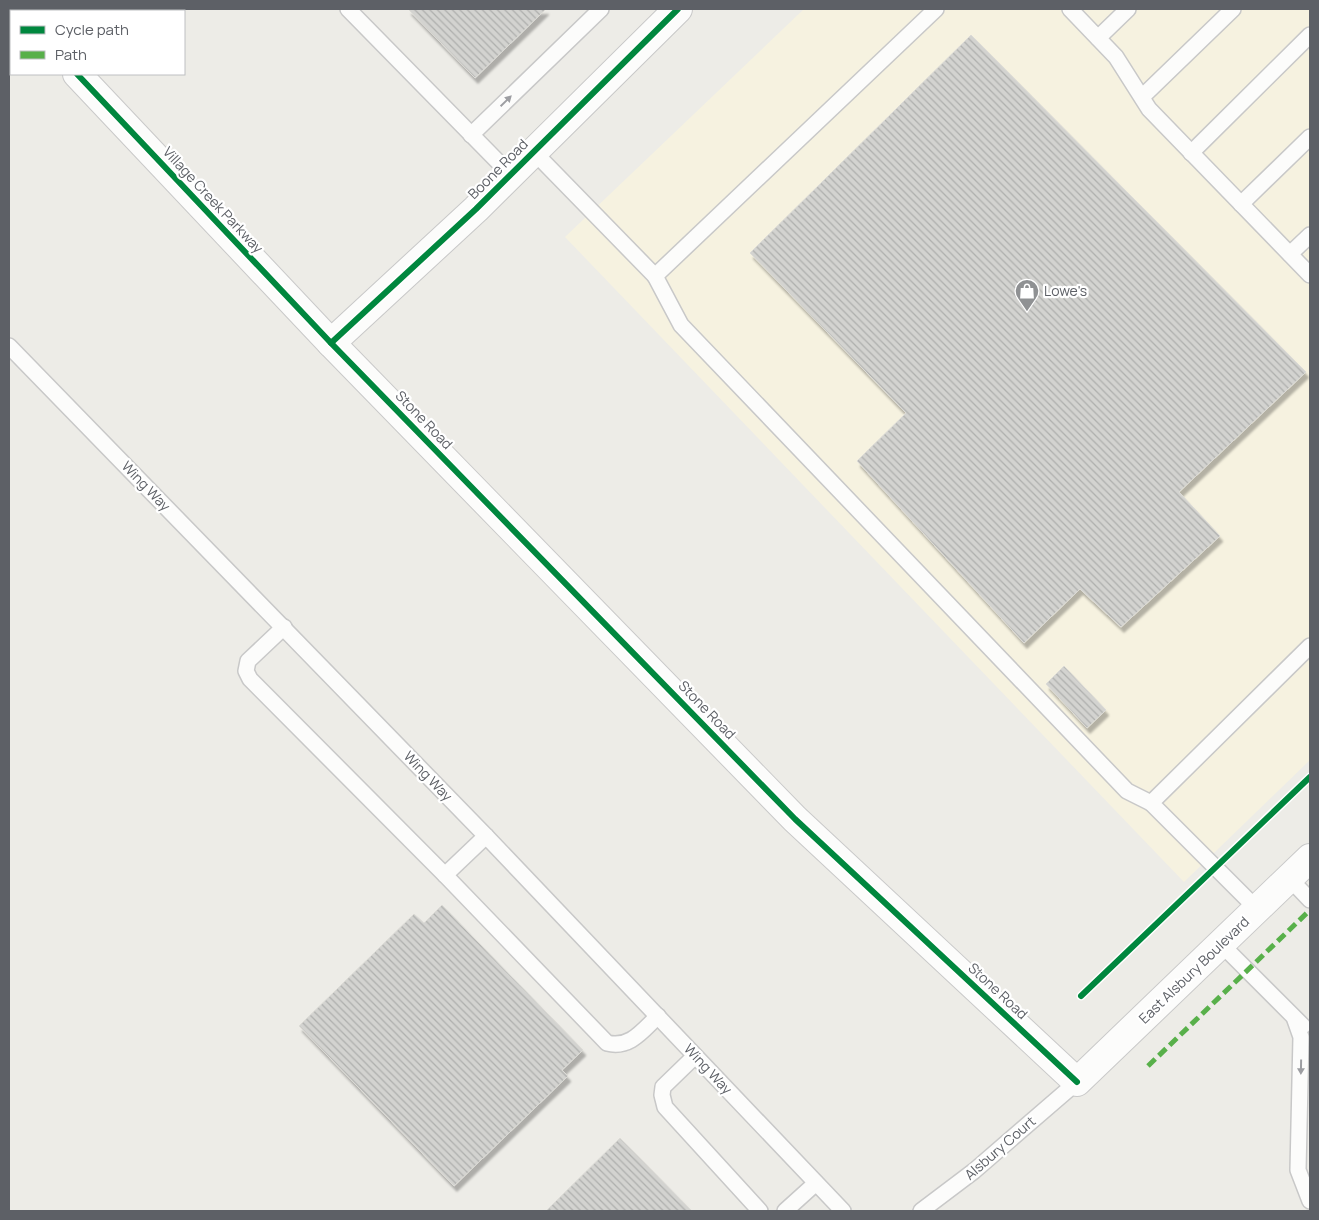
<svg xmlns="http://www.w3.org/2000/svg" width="1319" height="1220" viewBox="0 0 1319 1220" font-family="Manrope,sans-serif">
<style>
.commercial{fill:#f6f2e0}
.building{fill:url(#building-back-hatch);stroke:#dcdbd6;filter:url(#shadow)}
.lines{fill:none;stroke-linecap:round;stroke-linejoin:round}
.lane-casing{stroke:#c8c8c8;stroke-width:18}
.street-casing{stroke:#c8c8c8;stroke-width:30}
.secondary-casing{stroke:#c9c9c9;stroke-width:30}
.lane{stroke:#fcfcfb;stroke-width:15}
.street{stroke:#fcfcfb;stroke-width:28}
.secondary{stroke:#fcfcfb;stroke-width:28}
.quiet{stroke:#58b04a;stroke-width:5;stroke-dasharray:10 5;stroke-linecap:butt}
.cycleway-casing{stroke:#fff;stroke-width:9}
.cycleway{stroke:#00873e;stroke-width:6}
.oneway{fill:#9d9ea2}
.labels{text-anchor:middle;stroke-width:4.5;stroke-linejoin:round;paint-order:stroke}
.street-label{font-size:14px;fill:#5d6066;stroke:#fff}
.poi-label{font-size:14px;fill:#5d6066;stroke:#fff;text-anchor:start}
</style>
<defs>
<pattern id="building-back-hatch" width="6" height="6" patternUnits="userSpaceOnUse" patternTransform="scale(1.25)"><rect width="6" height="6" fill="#d3d3d0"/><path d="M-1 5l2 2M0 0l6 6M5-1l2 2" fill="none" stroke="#aeafad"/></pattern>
<filter id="shadow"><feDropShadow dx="3" dy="5.5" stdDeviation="1" flood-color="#0004"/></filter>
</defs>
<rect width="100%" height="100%" fill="#edece7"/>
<polygon class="commercial" points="804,9 1310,9 1310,760 1184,882 565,237"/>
<g class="building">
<polygon points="408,9 546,9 475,78"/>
<polygon points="971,35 1306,372 1179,492 1220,536 1121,627 1080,589 1024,643 857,461 906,413 750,253"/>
<polygon points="1064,666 1106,710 1087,728 1046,684"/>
<polygon points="442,905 583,1050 562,1070 568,1076 454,1186 299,1026 414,914 424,923"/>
<polygon points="620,1138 692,1211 546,1211"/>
</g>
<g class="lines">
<g class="lane-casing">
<g id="lane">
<polyline points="348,9 510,174"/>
<polyline points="1070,9 1116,57 1149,109 1310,275"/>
<polyline points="1098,38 1128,9"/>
<polyline points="1142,97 1233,9"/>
<polyline points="471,135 601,9"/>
<polyline points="533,151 655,276 936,9"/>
<polyline points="1191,153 1310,35"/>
<polyline points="1241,204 1310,137"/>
<polyline points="1290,254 1310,235"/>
<polyline points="655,276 681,325 1127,791 1151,803"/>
<polyline points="9,346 486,836 843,1211"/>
<path d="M284,627L248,661L246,671L250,679L445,875L607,1043C630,1049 643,1030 658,1016"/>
<polyline points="445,875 486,836"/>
<polyline points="1289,878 1310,900"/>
<polyline points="1257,909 1151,803 1310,646"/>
<polyline points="1221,944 1303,1026"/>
<polyline points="1295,1020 1301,1037 1298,1170 1310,1201"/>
<polyline points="695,1056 663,1087 662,1095 665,1107 760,1211"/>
<polyline points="785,1211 816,1183"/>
<polyline points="921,1211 974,1171 1077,1082"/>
</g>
</g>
<g class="street-casing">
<polyline id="street" points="331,343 476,209 678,9"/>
</g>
<g class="secondary-casing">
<g id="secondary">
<polyline points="16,9 18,11"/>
<polyline points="77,74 331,343 795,819 1077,1082 1310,858"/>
</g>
</g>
<use href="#lane" class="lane"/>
<use href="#street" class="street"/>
<use href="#secondary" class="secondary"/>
<polyline class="quiet" points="1148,1066 1310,910"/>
<g class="cycleway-casing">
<g id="cycleway">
<polyline points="77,74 331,343 795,819 1077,1082"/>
<polyline points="331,343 476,209 678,9"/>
<polyline points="1081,996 1310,777"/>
</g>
</g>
<use href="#cycleway" class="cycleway"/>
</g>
<defs><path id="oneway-solid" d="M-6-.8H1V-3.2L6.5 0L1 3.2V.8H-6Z" transform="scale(1.25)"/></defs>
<g class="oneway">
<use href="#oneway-solid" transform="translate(506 101) rotate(-44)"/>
<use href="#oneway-solid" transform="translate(1301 1067) rotate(91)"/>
</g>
<defs>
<g id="shop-pin" transform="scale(1.25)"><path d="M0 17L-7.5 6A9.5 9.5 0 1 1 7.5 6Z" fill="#8f9193" stroke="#fff"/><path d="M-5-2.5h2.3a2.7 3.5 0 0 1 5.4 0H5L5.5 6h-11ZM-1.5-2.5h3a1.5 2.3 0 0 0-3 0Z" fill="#fff"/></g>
</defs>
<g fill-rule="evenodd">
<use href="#shop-pin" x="1027" y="291"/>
</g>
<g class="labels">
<g class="street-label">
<text transform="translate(498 169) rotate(-45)" y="5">Boone Road</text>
<text transform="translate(213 200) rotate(47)" y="5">Village Creek Parkway</text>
<text transform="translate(424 420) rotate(46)" y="5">Stone Road</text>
<text transform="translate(146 486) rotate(46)" y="5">Wing Way</text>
<text transform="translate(707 710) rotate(46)" y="5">Stone Road</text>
<text transform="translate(428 776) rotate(46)" y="5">Wing Way</text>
<text transform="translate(1194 970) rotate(-44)" y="5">East Alsbury Boulevard</text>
<text transform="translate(998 991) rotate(43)" y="5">Stone Road</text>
<text transform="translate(708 1069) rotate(47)" y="5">Wing Way</text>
<text transform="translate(1000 1148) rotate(-41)" y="5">Alsbury Court</text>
</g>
<g class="poi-label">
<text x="1044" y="296">Lowe's</text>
</g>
</g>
<rect width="1319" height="1220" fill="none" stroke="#5d6066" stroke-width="20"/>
<rect x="10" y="10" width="175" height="65" fill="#ffffff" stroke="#bebfc2"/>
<rect x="20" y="26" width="25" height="8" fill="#00873e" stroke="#bebfc2"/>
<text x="55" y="35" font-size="15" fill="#5d6066">Cycle path</text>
<rect x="20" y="51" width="25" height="8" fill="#58b04a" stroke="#bebfc2"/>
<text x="55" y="60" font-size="15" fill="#5d6066">Path</text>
</svg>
